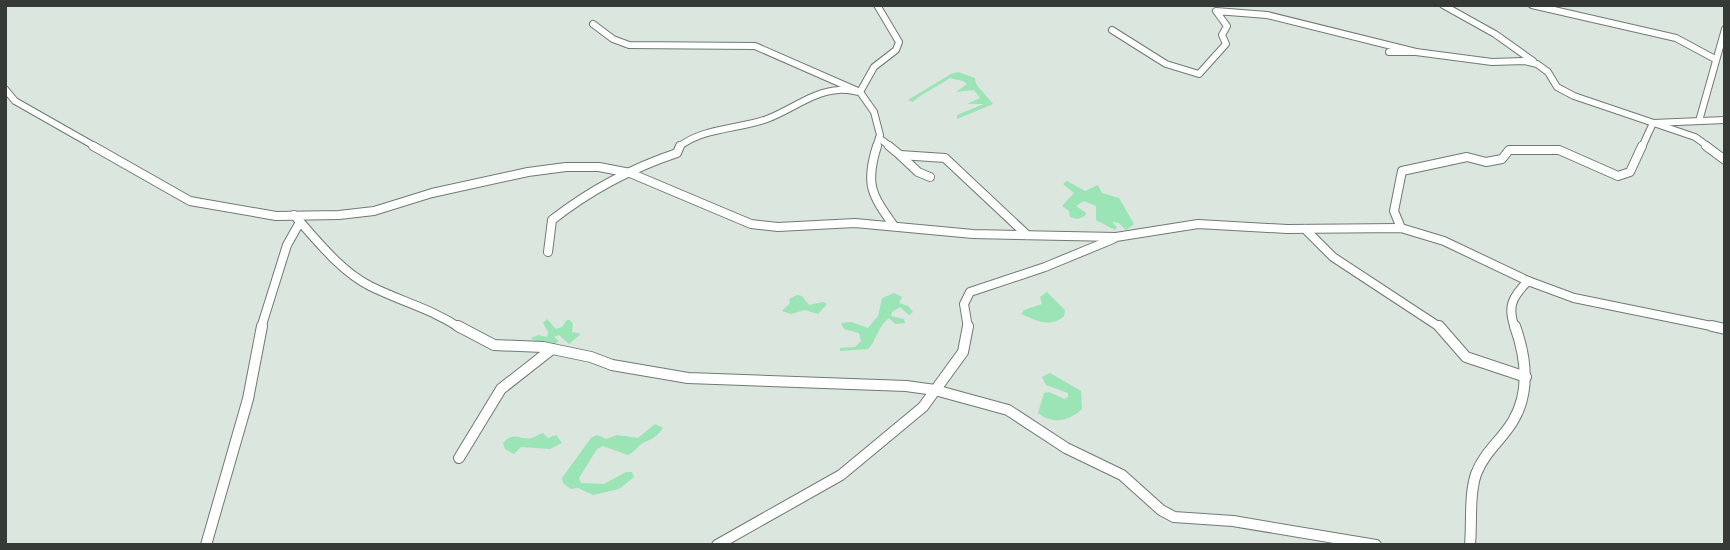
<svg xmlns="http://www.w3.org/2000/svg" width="1730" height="550" viewBox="0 0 1730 550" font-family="Jost,sans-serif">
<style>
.green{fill:#9ae4b5}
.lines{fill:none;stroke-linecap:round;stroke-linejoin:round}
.street-far2-casing{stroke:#707a73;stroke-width:8}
.street-far1-casing{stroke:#707a73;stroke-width:10}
.street-casing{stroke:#707a73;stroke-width:12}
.street-far2{stroke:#fff;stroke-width:6}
.street-far1{stroke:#fff;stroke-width:8}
.street{stroke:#fff;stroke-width:10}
</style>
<rect width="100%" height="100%" fill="#dae6de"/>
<g class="green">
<path d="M958,72L975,78L976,84L993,104L957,119V115L984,104H967L980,98L974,90L956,92L967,84L963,81L950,78C941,84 918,96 913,102L908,100L951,74Z"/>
<polygon points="1067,181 1085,191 1098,185 1102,193 1119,198 1134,224 1126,230 1119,223 1112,222 1117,227 1115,230 1096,220 1096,206 1084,201 1076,206 1086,213 1085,216 1078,219 1070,217 1069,211 1062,206 1074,193 1063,184"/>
<path d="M1047,292L1065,310L1064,316C1051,328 1036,321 1021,314L1024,310L1042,304L1040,297Z"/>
<path d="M894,293L902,297L899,303L908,306L913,312L909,315L900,307L892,312L891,316L904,319L905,323L895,324L889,318C877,327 877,340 868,349L840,351V348L855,347L861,341L859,333L844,329L841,323L851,322L868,328L878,316L882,298Z"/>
<polygon points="797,295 802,296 809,305 823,302 827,304 818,314 805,310 791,314 782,311 790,303 789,299"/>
<polygon points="547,319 556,329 562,327 567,320 570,320 573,324 572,332 581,334 569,344 559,335 554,337 559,341 553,345 533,340 531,338 538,335 547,337 548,332 543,323"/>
<path d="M1050,373L1081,391L1082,409C1069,421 1053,425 1038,413L1044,393L1049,392L1064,399L1068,397V393L1046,385L1042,377Z"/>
<path d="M655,424L663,428C652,443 647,438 638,447C635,450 632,453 628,455L603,446L597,449L579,478L581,483L604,484L626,472H632L634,477L619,489L593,495L578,488L571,489L563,483L562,478L591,438L597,435L606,439L617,435L638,438Z"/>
<path d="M543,433L548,438L556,435L562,443L550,449L521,447L514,454L505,449L503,443C515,430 520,441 532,438C536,437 539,434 543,433Z"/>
</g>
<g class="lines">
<g class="street-far2-casing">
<g id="street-far2">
<polyline points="1443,5 1495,34 1533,61"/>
<polyline points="1532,5 1676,38 1715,59"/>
<polyline points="593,24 613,39 629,45 755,46 860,92 874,112 880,135 876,147"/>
<polyline points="1112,30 1166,64 1199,74 1226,44 1222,35 1227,26 1216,11 1267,15 1416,52"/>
<polyline points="1389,52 1416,52 1492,62 1524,61 1537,64 1548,72 1557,87 1574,96 1695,137 1709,147"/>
<polyline points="5,89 15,101 96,147"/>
<polyline points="1699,121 1725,29"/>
<polyline points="879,138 891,147"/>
<path d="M679,147C701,128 740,129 767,119C791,110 812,92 838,90C845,89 853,91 860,92L874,67L896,50L899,42L877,5"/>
<polyline points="1642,147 1653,123 1725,120"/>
</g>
</g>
<g class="street-far1-casing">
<g id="street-far1">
<polyline points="93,146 190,201 276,216 339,215 374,211 432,193 528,172 566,167 599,167 630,173 751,224 778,227 855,223 973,234 1116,237 1198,224 1287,229 1401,228 1444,241 1528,281 1574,298 1721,328"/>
<path d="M877,146C865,184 871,194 894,226"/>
<polyline points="889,146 900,155 945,158 1027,235"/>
<polyline points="1706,146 1725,160"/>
<polyline points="900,155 918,172 930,177"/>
<path d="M294,215C317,240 339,270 370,286C402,302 430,308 460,328"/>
<polyline points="1401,228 1394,211 1402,171 1467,157 1486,162 1502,159 1509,150 1559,150 1618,176 1630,172 1642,146"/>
<polyline points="1305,229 1333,257 1441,328"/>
<path d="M548,252L552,220C589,191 632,168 677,153L680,146"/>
<polyline points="261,328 287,245 300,222"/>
<polyline points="968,328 964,304 970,292 1045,267 1113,239"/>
<path d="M1515,328C1507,307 1512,297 1528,281"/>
</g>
</g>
<g class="street-casing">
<g id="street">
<polyline points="458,326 494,345 543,347 591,357 612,365 688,378 906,386 935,390 1008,410 1066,448 1122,475 1161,510 1174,517 1233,521 1376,545"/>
<polyline points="1439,326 1466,357 1526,377"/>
<polyline points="1712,326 1725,329"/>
<polyline points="459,458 501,389 552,349"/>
<polyline points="206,545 248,399 262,326"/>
<polyline points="717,545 841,475 923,407 963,352 968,326"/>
<path d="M1470,545C1472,523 1469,495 1476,474C1485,451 1501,441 1513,421C1531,391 1526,357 1515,326"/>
</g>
</g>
<use href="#street-far2" class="street-far2"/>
<use href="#street-far1" class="street-far1"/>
<use href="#street" class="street"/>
</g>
<rect width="1730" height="550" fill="none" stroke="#363a37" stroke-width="14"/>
</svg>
